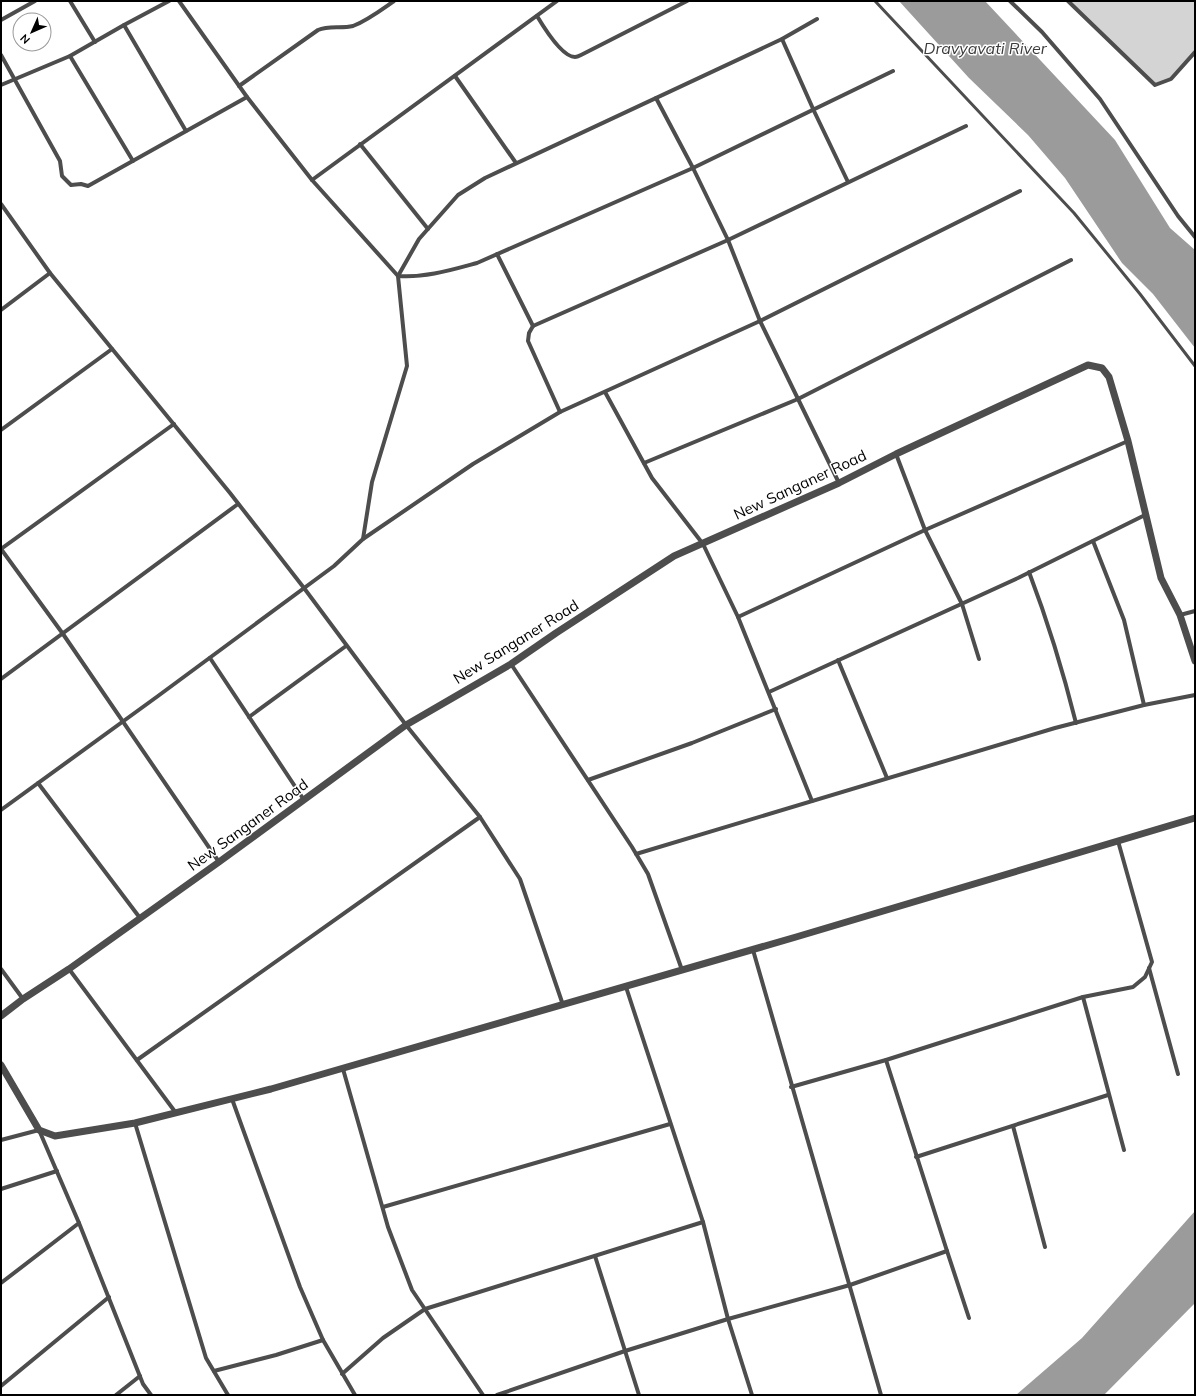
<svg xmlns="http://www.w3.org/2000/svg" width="1196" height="1396" viewBox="0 0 1196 1396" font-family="Mulish,sans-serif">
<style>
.green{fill:#d4d4d4}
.water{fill:#9b9b9b}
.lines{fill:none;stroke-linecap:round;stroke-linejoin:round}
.service{stroke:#4d4d4d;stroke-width:3}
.minor{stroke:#4d4d4d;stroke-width:4}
.tertiary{stroke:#4d4d4d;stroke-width:7}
.labels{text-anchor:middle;stroke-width:3;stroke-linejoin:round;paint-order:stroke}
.street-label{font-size:15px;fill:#000;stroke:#fff}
.water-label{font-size:16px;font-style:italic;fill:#3c3c3c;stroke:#fff}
</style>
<rect width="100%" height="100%" fill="#fff"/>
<polygon class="green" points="1068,1 1195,1 1195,52 1171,79 1155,85"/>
<g class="water">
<polygon points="899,1 985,1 1115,140 1170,228 1195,250 1195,348 1153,294 1122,263 1065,178 1028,135 969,78"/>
<polygon points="1195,1211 1195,1303 1104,1395 1016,1395 1082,1338"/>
</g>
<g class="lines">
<polyline class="service" points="875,1 1074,213 1140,294 1195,366"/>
<g class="minor">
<polyline points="70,1 95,42"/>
<path d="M179,1L247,97L312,180L398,276C425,278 451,270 477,263L693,168L893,71"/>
<polyline points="1010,1 1042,32 1100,99 1178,216 1195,237"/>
<polyline points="1068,1 1155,85 1171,79 1195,52"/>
<path d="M537,16C543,26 562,57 575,57C577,57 579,56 581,55L687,1"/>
<polyline points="1,20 35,1"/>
<polyline points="124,25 186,131"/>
<polyline points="782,39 814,111 848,182"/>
<polyline points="1,55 60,161 62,176 71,185 81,184 88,186 247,97"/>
<polyline points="70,56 133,161"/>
<polyline points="455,76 516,163"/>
<polyline points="1,85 70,56 124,25 169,1"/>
<path d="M239,86L318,30C329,25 341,29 353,26C368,20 381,10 394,1"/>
<polyline points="656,98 693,168 728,240 760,321 839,483"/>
<polyline points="360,144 428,229"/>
<polyline points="312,180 557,1"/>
<polyline points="1,204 50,273 230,493 304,588 406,725 480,817 520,879 563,1005"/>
<polyline points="497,254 533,326"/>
<polyline points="1,310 50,273"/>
<polyline points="605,392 652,478 703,544 738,617 812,801"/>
<polyline points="560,412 528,341 529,333 533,326 728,240 966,126"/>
<polyline points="1,430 112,349"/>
<polyline points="896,454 925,530 962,604 979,659"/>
<polyline points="644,463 798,399 1071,260"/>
<polyline points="363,539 372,482 407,366 398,276 419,239 458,195 485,178 782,39 817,19"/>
<polyline points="1093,541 1124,620 1144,705"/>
<polyline points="1,549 63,634 219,862"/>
<polyline points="1,549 174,424"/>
<path d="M1029,572C1048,622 1063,671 1076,723"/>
<polyline points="1180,615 1195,611"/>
<polyline points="738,617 925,530 1128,441"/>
<polyline points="210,658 304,800"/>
<polyline points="838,660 887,778"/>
<polyline points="511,664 632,847 648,874 682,970"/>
<polyline points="1,679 238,504"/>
<polyline points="769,692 1018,578 1145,515"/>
<polyline points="249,717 346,646"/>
<polyline points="588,780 692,743 776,709"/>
<polyline points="38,783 140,918"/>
<polyline points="1,810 158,696 334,566 363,539 473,464 560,412 760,321 1020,191"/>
<polyline points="636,854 1055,728 1144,705 1195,695"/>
<polyline points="753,950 881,1395"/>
<polyline points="1149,968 1178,1074"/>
<polyline points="1,969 23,999"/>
<polyline points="69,969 176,1113"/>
<polyline points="626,987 703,1222 728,1319 752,1395"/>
<polyline points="1083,997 1124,1150"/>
<polyline points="137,1060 480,817"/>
<polyline points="886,1060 947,1251 969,1318"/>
<polyline points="343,1069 388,1227 412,1290 483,1395"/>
<polyline points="791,1087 886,1060 1083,997 1133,987 1145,977 1152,962 1118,841"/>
<polyline points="232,1099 300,1287 323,1340 355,1395"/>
<polyline points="135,1123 206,1358 228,1395"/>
<polyline points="1013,1126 1045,1247"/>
<polyline points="1,1140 39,1130 79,1223 1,1283"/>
<polyline points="916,1157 1108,1095"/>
<polyline points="1,1189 57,1171"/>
<polyline points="383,1207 670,1124"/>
<polyline points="79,1223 143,1384 151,1395"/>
<polyline points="595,1256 639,1395"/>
<polyline points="214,1371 276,1355 323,1340"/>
<polyline points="342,1374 383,1338 425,1309 703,1222"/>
<polyline points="1,1386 109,1297"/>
<polyline points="116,1395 140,1376"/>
<polyline points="497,1395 625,1351 728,1319 850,1285 947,1251"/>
</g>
<g class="tertiary">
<polyline points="1,1016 23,999 69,969 219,862 406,725 511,664 556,633 674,556 839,483 896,454 1088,365 1102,368 1109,377 1128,441 1161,578 1180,615 1195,661"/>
<polyline points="1,1065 39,1130 55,1136 135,1123 271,1089 796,937 1195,818"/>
</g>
</g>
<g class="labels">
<g class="street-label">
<text transform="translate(800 485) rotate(-25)" y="5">New Sanganer Road</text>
<text transform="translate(516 642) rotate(-32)" y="5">New Sanganer Road</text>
<text transform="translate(248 825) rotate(-36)" y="5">New Sanganer Road</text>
</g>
<g class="water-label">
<text x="985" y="54">Dravyavati River</text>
</g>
</g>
<rect width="1196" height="1396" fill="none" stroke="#000000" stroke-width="4"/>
<g transform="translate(32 32) rotate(225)"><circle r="19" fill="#ffffff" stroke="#999999"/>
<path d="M0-3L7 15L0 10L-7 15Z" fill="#000000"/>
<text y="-6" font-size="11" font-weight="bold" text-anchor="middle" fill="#000000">N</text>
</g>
</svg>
